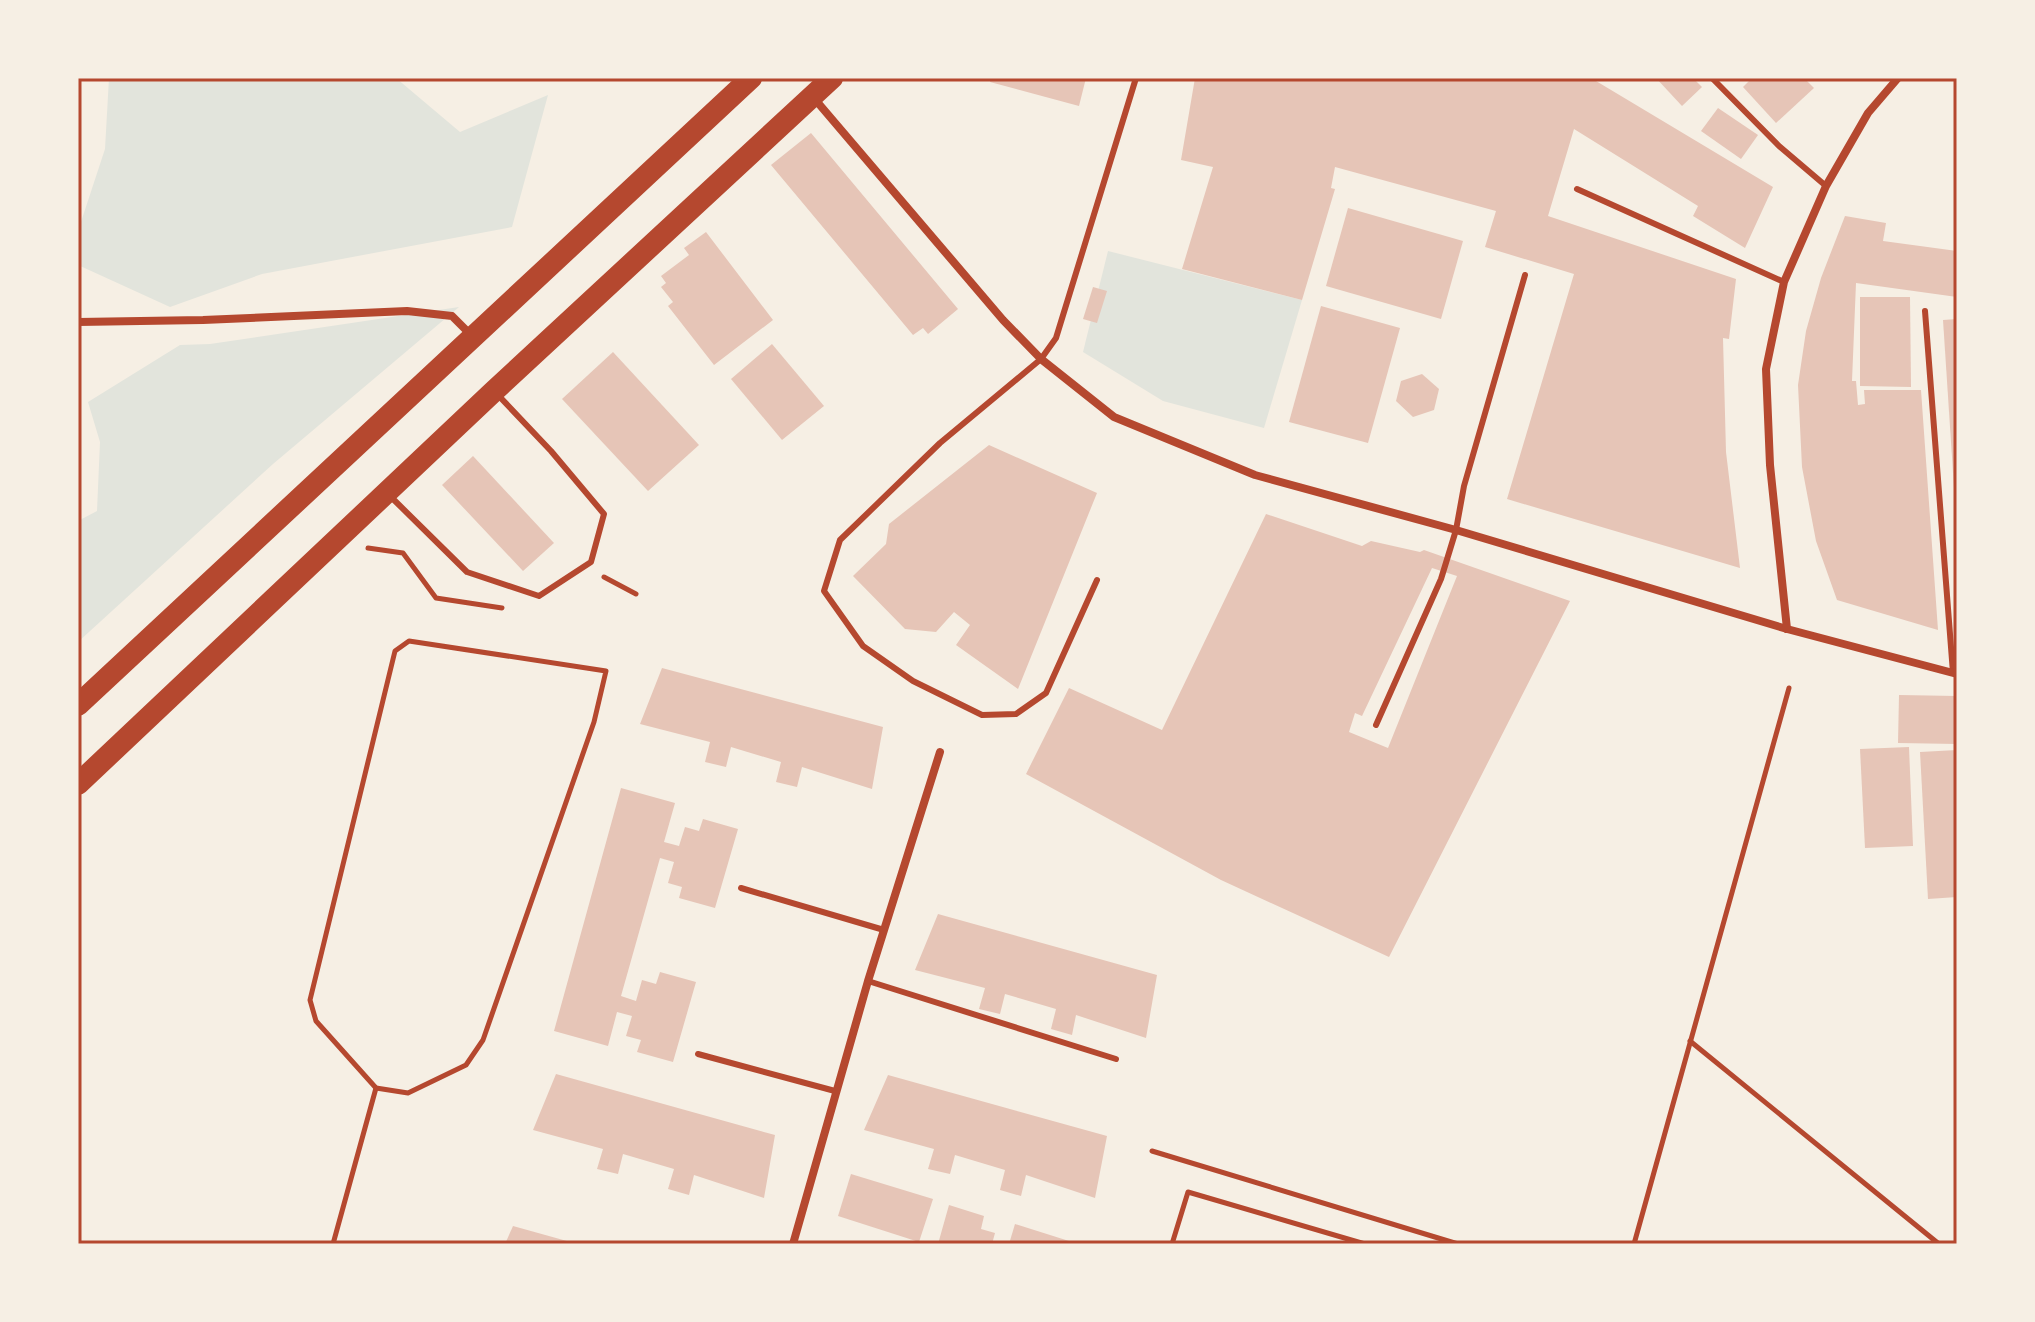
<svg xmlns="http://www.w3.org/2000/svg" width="2035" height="1322" viewBox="0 0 2035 1322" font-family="'Golos Text',sans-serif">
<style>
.green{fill:#e2e4dc}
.building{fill:#e6c5b7;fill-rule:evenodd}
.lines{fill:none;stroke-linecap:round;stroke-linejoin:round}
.path{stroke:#b5482f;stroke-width:5}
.service{stroke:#b5482f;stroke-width:6}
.minor{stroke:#b5482f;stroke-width:8}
.trunk{stroke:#b5482f;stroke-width:22}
.neatline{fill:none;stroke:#b5482f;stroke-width:3}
</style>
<rect width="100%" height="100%" fill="#f6efe4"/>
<g class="green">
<polygon points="109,78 396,78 460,132 548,95 512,227 262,274 170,307 78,265 78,231 105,149"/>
<polygon points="1108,251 1302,300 1264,428 1163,401 1083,352"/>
<polygon points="459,307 273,464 78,642 78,521 97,511 100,442 88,402 180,345 210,344"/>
</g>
<g class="building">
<polygon points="991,78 1086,78 1079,106 990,82"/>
<polygon points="1195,78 1591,78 1773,187 1745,248 1693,216 1698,206 1574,129 1548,216 1736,279 1729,339 1723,338 1726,452 1740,568 1507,499 1574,274 1485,247 1496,211 1335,167 1331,188 1335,189 1302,300 1182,269 1213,167 1181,160"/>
<polygon points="1656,78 1693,78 1702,87 1682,106"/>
<polygon points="1752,78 1804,78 1814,88 1776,123 1743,87"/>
<polygon points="1718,108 1758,135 1741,159 1701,131"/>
<polygon points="811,133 958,309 928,334 923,328 913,335 771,165"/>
<polygon points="1348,208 1463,241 1441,319 1326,286"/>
<polygon points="1845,216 1886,223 1883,241 1957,251 1957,297 1856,283 1852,381 1856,381 1858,405 1865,404 1864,390 1921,390 1938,630 1837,600 1816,541 1802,467 1798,385 1806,331 1821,278"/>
<polygon points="706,232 773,320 714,365 668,306 673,302 661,287 666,283 661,276 689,255 684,248"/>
<polygon points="1093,287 1107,291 1097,323 1083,319"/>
<polygon points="1860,297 1910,297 1911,387 1860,386"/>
<polygon points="1321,306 1400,328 1368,443 1289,422"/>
<polygon points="1957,319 1957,503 1955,503 1943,320"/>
<polygon points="772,344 824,406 782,440 731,379"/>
<polygon points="613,352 699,445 648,491 562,399"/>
<polygon points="1422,374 1439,389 1434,410 1413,417 1396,401 1401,381"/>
<polygon points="989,445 1097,493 1018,689 956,645 970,625 954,612 936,632 905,629 853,576 886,544 889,524"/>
<polygon points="473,456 554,543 523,571 442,485"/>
<path d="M1266,514L1362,546L1371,541L1420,552L1424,550L1570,601L1389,957L1221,880L1026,774L1069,688L1162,730ZM1432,568L1457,576L1388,748L1349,732L1355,713L1362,716Z"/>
<polygon points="662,668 883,727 872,789 802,767 797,787 776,782 781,762 731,747 726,767 705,762 710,742 640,724"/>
<polygon points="1899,695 1957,696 1957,744 1898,743"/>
<polygon points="1909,747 1913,846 1865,848 1860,749"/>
<polygon points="1957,750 1957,897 1928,899 1920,752"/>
<polygon points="621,788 675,803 664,842 679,846 685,827 699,831 703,819 738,829 715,908 679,898 682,887 668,883 674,862 660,858 621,996 636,1001 642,980 656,984 660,972 696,982 673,1062 637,1052 641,1040 626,1036 632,1016 617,1012 608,1046 554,1031"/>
<polygon points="938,914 1157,975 1146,1038 1076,1015 1072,1035 1051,1029 1056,1009 1005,994 1000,1014 979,1009 985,988 915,970"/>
<polygon points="556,1074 775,1135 764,1198 694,1175 689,1195 668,1189 674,1169 623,1154 618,1174 597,1169 603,1149 533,1130"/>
<polygon points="888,1075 1107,1136 1095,1198 1026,1175 1021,1196 1000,1190 1005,1170 955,1155 950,1174 928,1169 934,1149 864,1130"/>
<polygon points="851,1174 933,1199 919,1242 838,1216"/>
<polygon points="949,1205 984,1216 981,1229 995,1233 992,1244 938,1244"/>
<polygon points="1015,1224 1069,1241 1068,1244 1009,1244"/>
<polygon points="513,1226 574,1243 574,1244 505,1244"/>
</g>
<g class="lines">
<g class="path">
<polyline points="368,548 403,553 436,598 502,608"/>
<polyline points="604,577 636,594"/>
<polygon points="409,641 606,671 594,722 483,1040 466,1065 408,1093 376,1088 316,1021 310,1000 395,651"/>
<polyline points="1690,1041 1939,1244"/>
<polyline points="1152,1151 1458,1244"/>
<polyline points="333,1244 376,1088"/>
<polyline points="1172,1244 1188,1192 1365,1244"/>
<polyline points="1634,1244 1789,688"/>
</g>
<g class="service">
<polyline points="1712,78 1779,146 1826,186"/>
<polyline points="1577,189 1784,282"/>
<polyline points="1925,311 1953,673"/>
<polyline points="390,496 467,572 539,596 591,562 604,514 551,451 497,394"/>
<polyline points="1097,580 1046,693 1016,714 982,715 913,681 863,646 824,591 840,540 940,443 1041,359 1056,338 1136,78"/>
<polyline points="1376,725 1441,579 1456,530 1464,486 1525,275"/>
<polyline points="741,888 884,930"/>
<polyline points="868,981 1116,1059"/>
<polyline points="698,1054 835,1091"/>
</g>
<g class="minor">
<polyline points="813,97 1003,320 1041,359 1114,417 1255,475 1456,530 1787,629 1957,674"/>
<polyline points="78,322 203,320 407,311 452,316 472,336"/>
<polyline points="1787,629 1770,465 1766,369 1784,282 1826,186 1868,113 1898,78"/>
<polyline points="793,1244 868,981 940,752"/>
</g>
<g class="trunk">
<polyline points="78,705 751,78"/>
<polyline points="78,784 494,391 832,78"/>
</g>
</g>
<rect width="2035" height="1322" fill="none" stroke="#f6efe4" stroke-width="160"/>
<rect x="80" y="80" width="1875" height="1162" class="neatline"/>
</svg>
